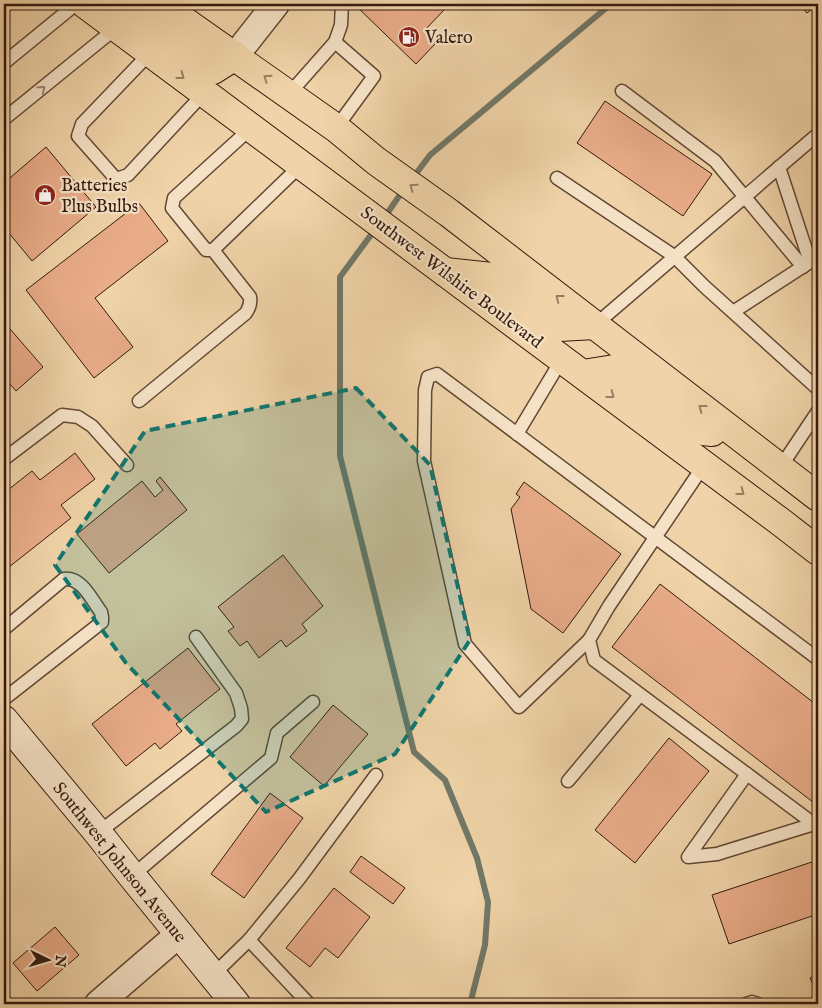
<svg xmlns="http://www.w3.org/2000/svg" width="822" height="1008" viewBox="0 0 822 1008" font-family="'IM FELL English',serif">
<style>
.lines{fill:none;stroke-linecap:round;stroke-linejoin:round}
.stream{stroke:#717868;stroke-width:6}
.building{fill:#e9ac89;stroke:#33190e}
.lane-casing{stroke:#624834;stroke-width:15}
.street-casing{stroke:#624834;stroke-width:29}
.secondary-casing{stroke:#33190e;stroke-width:30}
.primary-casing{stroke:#33190e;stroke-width:30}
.lane{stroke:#f5e2c6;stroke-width:12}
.street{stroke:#f5e2c6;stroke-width:26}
.secondary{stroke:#f5e2c6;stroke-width:28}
.primary{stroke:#f0d3a8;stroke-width:28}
.oneway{stroke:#9b7f63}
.oneway2{stroke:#9e8873}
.marked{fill:#0f766e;fill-opacity:0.2;stroke:#0f766e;stroke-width:4;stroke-dasharray:10 6;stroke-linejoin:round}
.labels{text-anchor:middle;stroke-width:4.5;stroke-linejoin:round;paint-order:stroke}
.poi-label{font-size:18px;fill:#33190e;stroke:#f5e2c6;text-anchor:start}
.street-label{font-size:18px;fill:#33190e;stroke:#f5e2c6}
</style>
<rect width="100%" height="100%" fill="#f0d3a8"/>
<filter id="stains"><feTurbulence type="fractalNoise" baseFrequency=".004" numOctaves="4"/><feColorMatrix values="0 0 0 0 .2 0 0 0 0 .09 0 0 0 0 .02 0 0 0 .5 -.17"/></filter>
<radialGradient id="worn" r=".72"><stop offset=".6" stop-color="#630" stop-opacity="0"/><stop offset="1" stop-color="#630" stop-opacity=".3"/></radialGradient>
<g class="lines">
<g class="stream">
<polyline points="412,179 430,155 611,4"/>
<polyline points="384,218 404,189"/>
<polyline points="376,228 340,277 340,456 414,752 445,780 477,858 488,902 485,945 470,1004"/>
</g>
</g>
<g class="building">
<polygon points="354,4 437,4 444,10 424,31 436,43 416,64"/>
<polygon points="799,4 818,4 807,13"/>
<polygon points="605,101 712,174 683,216 577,143"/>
<polygon points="46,147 96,207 32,261 4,227 4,183"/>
<polygon points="139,203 168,241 95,298 133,347 94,378 26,290"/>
<polygon points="4,322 43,367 16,391 4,377"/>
<polygon points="75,453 95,479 61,505 71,518 4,571 4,493 32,471 40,480"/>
<polygon points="160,477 187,510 109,573 77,534 142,481 155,497 163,490 156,481"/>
<polygon points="524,482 621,554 563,633 531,609 511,509 520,497 516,494"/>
<polygon points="283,555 323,606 302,624 307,631 286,647 281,640 259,658 247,641 240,646 228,631 234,627 218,607"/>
<polygon points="660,584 818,706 818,806 612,647"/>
<polygon points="188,648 220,689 176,724 182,731 160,749 155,743 126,766 92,724"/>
<polygon points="333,705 368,734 324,786 290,757"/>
<polygon points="669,738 709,771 635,863 595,830"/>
<polygon points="270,793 303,818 244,898 211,874"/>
<polygon points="361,856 405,888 393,904 350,872"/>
<polygon points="818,860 818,914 729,944 712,895"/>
<polygon points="334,888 370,917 338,958 325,948 310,967 286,948"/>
<polygon points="55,927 79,955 37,991 13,963"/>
<polygon points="818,974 818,995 810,978"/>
</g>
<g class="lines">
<g class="lane-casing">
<g id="lane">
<polyline points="335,42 374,76 336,128"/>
<polyline points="150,53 82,124 78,136 116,179 128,175 204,93"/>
<polyline points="4,63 76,4"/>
<polyline points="622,91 715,161 803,267"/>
<polyline points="289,94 335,42 341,25 342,4"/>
<polyline points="4,119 116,28"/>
<polyline points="251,128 174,198 172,208 206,250 213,250 301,165"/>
<polyline points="557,178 674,256 704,286 818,389"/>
<polyline points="733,312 810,262 779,167"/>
<polyline points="595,325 818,134"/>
<path d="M139,401L246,313C249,308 251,304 250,297L213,250"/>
<polyline points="517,434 562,359"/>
<polyline points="4,459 62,415 78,417 92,426 127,465"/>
<polyline points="704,465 609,606 589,640 594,660 814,824 818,825"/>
<polyline points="780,468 818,411"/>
<path d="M4,629L64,579C82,577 91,599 101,612L102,617V622L4,699"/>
<polyline points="589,640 519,707 465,644 424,461 425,390 428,377 437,374 818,659"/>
<polyline points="747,774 688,857 717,854 814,824"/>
<polyline points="568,781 640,695"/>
<polyline points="98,833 236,726 242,719 241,708 236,693 196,637"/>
<polyline points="132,876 271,758 277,733 313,702"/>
<polyline points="249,940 309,1004"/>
<polyline points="213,975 249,940 299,879 376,775"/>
<polyline points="746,1004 752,1002 758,1004"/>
</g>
</g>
<g class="street-casing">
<g id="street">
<polyline points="235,56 276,4"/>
<polyline points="98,1004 179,934"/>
</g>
</g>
<g class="secondary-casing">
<polyline id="secondary" points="4,720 98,833 132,876 236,1004"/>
</g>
<g class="primary-casing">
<g id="primary">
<polyline points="85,4 782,523 818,551"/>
<polyline points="160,4 336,128 376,161 449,213 818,497"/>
<polyline points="87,5 129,9 213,70 235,56"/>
<polyline points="445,272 492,277 559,327 595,325"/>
<polyline points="583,374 614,369 703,431 712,432"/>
</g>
</g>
<use href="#lane" class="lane"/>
<use href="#street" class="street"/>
<use href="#secondary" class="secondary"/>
<use href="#primary" class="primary"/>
</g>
<defs><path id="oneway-chevron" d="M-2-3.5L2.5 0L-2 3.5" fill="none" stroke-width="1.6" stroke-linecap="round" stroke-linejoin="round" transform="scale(1.25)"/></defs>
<g class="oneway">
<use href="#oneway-chevron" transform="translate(181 76) rotate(37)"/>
<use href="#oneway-chevron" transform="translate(267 78) rotate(-145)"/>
<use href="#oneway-chevron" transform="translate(413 187) rotate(-145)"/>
<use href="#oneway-chevron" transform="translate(559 298) rotate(-142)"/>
<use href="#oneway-chevron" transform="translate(611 395) rotate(37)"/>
<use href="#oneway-chevron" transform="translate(702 408) rotate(-143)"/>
<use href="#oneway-chevron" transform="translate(741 492) rotate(37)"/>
</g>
<use class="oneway2" href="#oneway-chevron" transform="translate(42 89) rotate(-39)"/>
<path class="marked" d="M356,388L430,465L470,640L395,754L266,812L126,663L55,565L145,431Z"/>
<defs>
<g id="fuel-disc" transform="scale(1.125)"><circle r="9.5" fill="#8f2418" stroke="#f5e2c6"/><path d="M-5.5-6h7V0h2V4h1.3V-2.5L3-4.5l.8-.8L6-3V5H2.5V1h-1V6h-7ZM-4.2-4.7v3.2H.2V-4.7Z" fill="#fff"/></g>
<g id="shop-disc" transform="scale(1.125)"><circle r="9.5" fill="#8f2418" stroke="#f5e2c6"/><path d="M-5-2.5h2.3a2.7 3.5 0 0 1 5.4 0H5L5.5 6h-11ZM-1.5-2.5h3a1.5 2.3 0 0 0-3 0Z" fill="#fff"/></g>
</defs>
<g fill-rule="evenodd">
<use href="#fuel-disc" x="409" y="37"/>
<use href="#shop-disc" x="45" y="195"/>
</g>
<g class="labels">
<g class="poi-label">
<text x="425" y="43">Valero</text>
<text x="61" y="191">Batteries<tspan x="61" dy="21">Plus Bulbs</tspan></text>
</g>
<g class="street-label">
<text transform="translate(452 277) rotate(37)" y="6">Southwest Wilshire Boulevard</text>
<text transform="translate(120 862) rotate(51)" y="6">Southwest Johnson Avenue</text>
</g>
</g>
<rect width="822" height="1008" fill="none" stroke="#f0d3a8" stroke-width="20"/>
<rect x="5" y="5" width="812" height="998" fill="none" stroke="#33190e" stroke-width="2.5"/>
<rect x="10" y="10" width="802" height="988" fill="none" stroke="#33190e"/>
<g transform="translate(48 960) rotate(95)" stroke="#f5e2c6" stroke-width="4" paint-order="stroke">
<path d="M0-4L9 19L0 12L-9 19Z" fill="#33190e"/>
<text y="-8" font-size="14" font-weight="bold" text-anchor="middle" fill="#33190e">N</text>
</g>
<rect width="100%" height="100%" filter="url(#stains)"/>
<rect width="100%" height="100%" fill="url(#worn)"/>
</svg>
